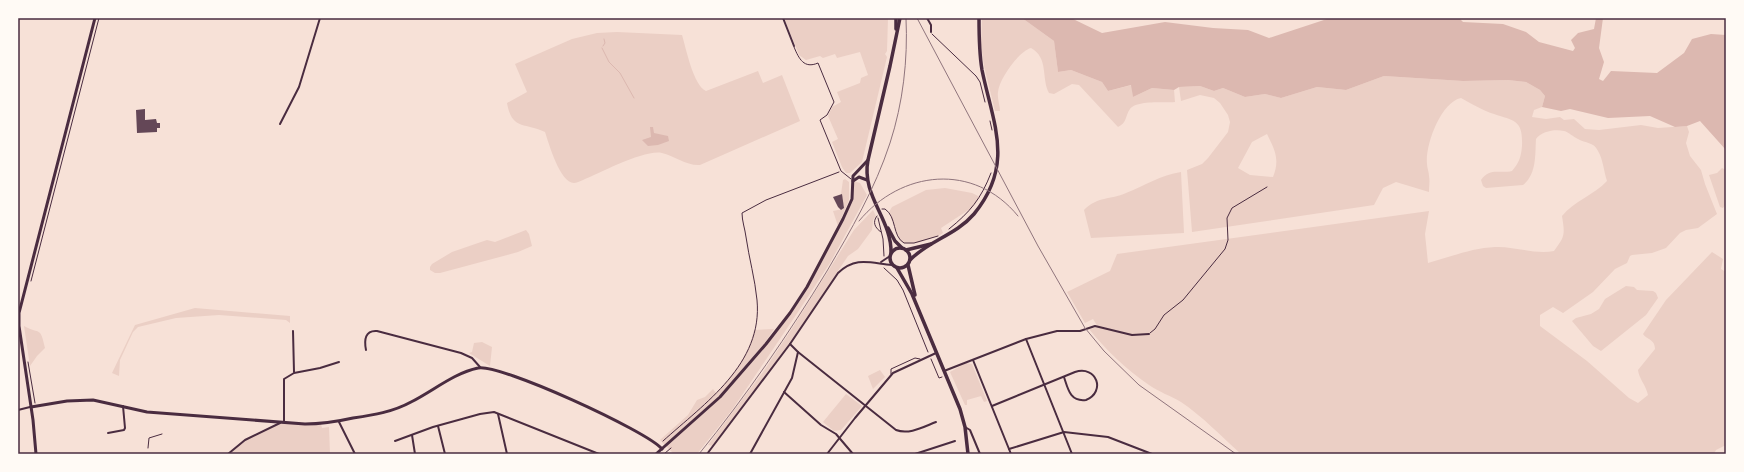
<svg xmlns="http://www.w3.org/2000/svg" width="1744" height="472" viewBox="0 0 1744 472" font-family="Raleway,sans-serif">
<style>
.green{fill:#ebcfc5;fill-rule:evenodd}
.water{fill:#dcb8b0}
.lines{fill:none;stroke-linecap:round;stroke-linejoin:round}
.stream{stroke:#dcb8b0;stroke-width:1}
.building{fill:#644757}
.path{stroke:#4a2c40;stroke-width:1}
.service{stroke:#4a2c40;stroke-width:1}
.minor{stroke:#4a2c40;stroke-width:2}
.tertiary{stroke:#4a2c40;stroke-width:3}
.secondary{stroke:#4a2c40;stroke-width:3}
.primary{stroke:#4a2c40;stroke-width:3.5}
.trunk{stroke:#4a2c40;stroke-width:3.5}
.rail{stroke:#8f747c;stroke-width:1}
.neatline{fill:none;stroke:#4a2c40;stroke-width:1.5}
</style>
<rect width="100%" height="100%" fill="#f7e1d7"/>
<g class="green">
<polygon points="784,18 888,18 887,51 885,54 887,57 862,162 850,173 846,173 842,167 832,142 838,139 828,116 832,107 841,102 837,92 860,83 861,78 868,75 860,52 837,58 835,54 823,58 820,56 806,60 799,55"/>
<path d="M982,18H1022L1054,41L1058,72L1071,70L1102,82L1108,91L1132,85L1133,97L1152,88L1174,90L1175,102C1163,103 1137,100 1130,109C1125,116 1127,123 1118,127L1079,85L1072,84L1054,94L1049,93C1041,78 1049,58 1031,48C1019,51 999,79 998,92C997,98 1000,105 1000,111H995L984,66L981,45Z"/>
<path d="M617,32L682,35C686,48 693,85 706,91L758,71L763,83L782,75L800,121L700,165C687,166 674,156 662,153C645,149 600,173 583,180C580,181 576,183 574,183C560,183 549,144 545,132C525,122 512,131 507,103L527,92L515,64L572,39L597,33Z"/>
<path d="M1384,76L1463,81L1508,80L1526,82L1540,90L1545,96L1542,107L1534,110L1532,117L1546,119L1560,117L1564,120L1574,119L1585,129L1599,130L1641,125L1658,128L1687,126L1689,132L1686,143L1690,156L1701,170L1705,184L1717,214L1698,228L1686,230L1680,233L1666,248L1652,253L1632,255L1630,256L1627,263L1615,269L1593,292L1563,313L1553,307L1540,315V326L1587,361L1629,398L1638,403L1648,395C1646,385 1639,379 1638,370L1655,349C1655,339 1647,340 1643,334L1666,300L1712,252L1723,259L1721,269L1726,272V445L1716,450L1714,454H1241C1222,437 1202,416 1181,402C1171,396 1159,392 1149,385C1128,371 1104,348 1089,329L1098,327L1093,319L1085,323L1067,292L1110,271L1117,254L1429,211L1425,234L1428,263C1450,257 1472,248 1495,247C1514,246 1535,255 1554,251C1565,236 1565,235 1562,216C1574,201 1594,195 1607,181C1604,172 1603,159 1598,151C1593,141 1586,144 1578,139C1573,137 1569,132 1564,131C1555,129 1542,131 1536,139C1535,154 1537,174 1523,185L1486,188L1483,186L1481,180C1490,167 1499,174 1512,171C1519,163 1521,157 1522,146C1523,120 1515,121 1494,114C1484,111 1470,103 1461,98C1441,102 1425,145 1427,164C1427,168 1429,172 1429,176C1430,181 1429,186 1429,192L1396,182L1383,188L1374,205L1192,232L1187,170L1202,164L1208,158L1228,132L1230,122L1228,115L1220,103L1214,98L1200,95L1181,101L1179,87L1200,86L1214,91L1223,88L1245,97L1265,94L1281,98L1317,87L1346,90ZM1267,134C1275,150 1280,160 1273,177L1250,175L1238,168L1252,142Z"/>
<path d="M1722,168L1726,170C1726,177 1724,199 1726,204L1723,208L1720,207L1709,175L1717,173Z"/>
<path d="M1181,172L1184,233L1091,238L1084,210C1098,196 1110,200 1126,193C1144,186 1161,175 1181,172Z"/>
<polygon points="845,179 849,182 849,200 838,226 833,211 843,209 844,207 841,194 843,180"/>
<path d="M853,181L860,183L867,195L830,263L802,306L732,410L697,454H674L660,440L688,415L697,400L705,397L713,389L716,393C734,374 748,356 754,330L774,329L764,344L718,397L719,398L741,374L798,301L852,199Z"/>
<path d="M945,188L972,193L980,197L973,207L941,228L943,233L940,235C929,239 911,248 900,241L889,212L892,207L926,190Z"/>
<polygon points="873,210 876,216 873,220 872,230 858,249 848,256 838,271 838,273 790,344 713,446 708,445 763,372 793,327 854,230"/>
<polygon points="526,230 529,234 532,246 518,252 440,273 435,273 430,270 430,267 432,264 452,252 481,242 487,240 495,242"/>
<polygon points="1626,286 1634,287 1637,290 1653,291 1656,293 1658,298 1646,315 1601,351 1593,346 1572,321 1576,318 1591,314 1599,309 1605,299"/>
<polygon points="195,308 290,316 290,323 286,320 219,315 176,318 138,327 133,332 120,360 119,376 112,373 135,325"/>
<path d="M24,326C41,335 40,326 45,348L37,356L30,366Z"/>
<polygon points="482,342 492,347 490,366 469,353 472,352 474,343"/>
<polygon points="966,363 972,364 987,401 984,402 981,396 967,400 967,405 965,405 950,372"/>
<polygon points="880,370 885,377 873,389 868,376"/>
<polygon points="846,394 862,406 841,430 834,431 823,422"/>
<polygon points="281,422 321,424 322,428 329,427 330,454 228,454 245,440"/>
</g>
<g class="water">
<polygon points="1022,18 1071,18 1102,33 1165,22 1213,28 1248,30 1269,38 1330,18 1459,18 1463,22 1503,24 1526,32 1539,42 1573,51 1575,48 1571,40 1578,33 1594,29 1596,18 1603,18 1599,48 1604,62 1599,79 1603,81 1611,71 1657,73 1684,53 1692,39 1711,34 1726,35 1726,150 1700,121 1687,126 1675,127 1650,116 1608,118 1570,109 1561,111 1542,107 1545,96 1540,90 1526,82 1508,80 1463,81 1384,76 1346,90 1317,87 1281,98 1265,94 1245,97 1223,88 1214,91 1200,86 1179,87 1174,90 1152,88 1133,97 1131,85 1108,91 1102,82 1071,70 1058,72 1054,41"/>
<polygon points="650,127 653,127 654,133 668,136 669,141 658,145 648,146 642,140 651,137"/>
</g>
<g class="lines">
<g class="stream">
<polyline points="603,46 605,43 604,39"/>
<polyline points="602,48 609,62 620,73 634,98"/>
</g>
</g>
<g class="building">
<polygon points="145,109 145,120 156,119 157,123 160,123 160,128 157,128 157,132 137,133 136,110"/>
<polygon points="842,194 844,208 841,210 838,207 833,197"/>
</g>
<g class="lines">
<g class="path">
<polyline points="932,34 976,76 980,82 985,102"/>
<polyline points="990,121 992,130"/>
<path d="M882,209H885C897,217 892,236 904,243H914L938,236"/>
<path d="M877,216C872,222 875,228 881,232"/>
<polyline points="878,218 883,239 884,256"/>
<path d="M949,229C970,212 981,199 991,173"/>
<polyline points="884,268 897,280 903,290 928,352"/>
<polyline points="31,281 99,18"/>
<polyline points="931,359 939,378 942,377"/>
<polyline points="28,362 35,403"/>
<path d="M663,441C705,403 763,364 757,300C755,279 749,258 746,237C745,229 742,221 742,213L766,200L839,172"/>
<polyline points="664,454 671,448"/>
</g>
<g class="service">
<path d="M794,47C799,59 804,69 818,63L834,102L827,115L820,120L841,171L851,179"/>
<polyline points="1150,333 1155,329 1164,315 1183,300 1225,249 1228,240 1227,218 1232,208 1267,187"/>
<polyline points="891,374 891,369 915,358 920,359"/>
<polyline points="148,448 149,438 162,434"/>
</g>
<g class="minor">
<polyline points="783,18 794,46"/>
<polyline points="927,18 931,25 931,32"/>
<polyline points="280,124 299,87 320,18"/>
<polyline points="881,262 890,256"/>
<polyline points="293,331 294,372"/>
<polyline points="1026,339 1072,454"/>
<path d="M366,350C364,340 365,330 377,331L461,353L472,358L480,367"/>
<path d="M798,352L896,430C909,435 923,427 936,422"/>
<polyline points="973,360 1011,454"/>
<polyline points="944,371 1026,339 1057,331 1080,331 1095,326 1132,335 1149,334"/>
<polyline points="784,392 821,425 836,434 853,454"/>
<path d="M992,406L1075,372C1097,365 1106,392 1086,400C1070,402 1068,389 1064,377"/>
<polyline points="18,410 30,407"/>
<polyline points="498,414 507,454"/>
<polyline points="284,422 284,379 294,373 320,368 339,362"/>
<polyline points="339,422 355,454"/>
<polyline points="438,426 445,454"/>
<polyline points="965,427 970,430 980,454"/>
<polyline points="108,433 124,430 125,428 123,406"/>
<polyline points="412,435 415,454"/>
<polyline points="395,441 433,427 480,414 494,412 599,454"/>
<polyline points="1009,449 1064,432 1108,437 1152,454"/>
<polyline points="228,454 245,440 280,423"/>
<path d="M707,454L790,344L838,273C856,256 870,263 892,265"/>
<polyline points="750,454 792,378 798,352 790,344"/>
<polyline points="827,454 855,418 893,373 936,353"/>
<polyline points="915,454 955,441"/>
</g>
<g class="tertiary">
<path d="M31,407L67,401L93,400L147,412L305,424C323,424 335,422 353,418C373,415 393,412 411,402C433,391 454,373 478,368C499,363 647,431 662,449"/>
<polyline points="36,454 33,420 19,326 19,313 95,18"/>
</g>
<g class="secondary">
<polyline points="853,181 859,177 867,180"/>
<polyline points="656,454 720,397 766,344 790,313 807,287 843,219 852,199 853,176 868,160"/>
</g>
<g class="primary">
<polyline points="906,250 931,244"/>
<path d="M910,260C928,241 956,235 974,214C1015,164 993,124 982,70C979,52 979,35 979,18"/>
</g>
<g class="trunk">
<polyline points="896,18 896,29"/>
<polyline points="888,228 895,241 902,248"/>
<circle cx="900" cy="258" r="10"/>
<path d="M891,253C892,219 861,196 868,160L890,66L900,18"/>
<polyline points="908,265 915,295"/>
<polyline points="897,268 912,294 960,409 965,427 968,454"/>
</g>
<g class="rail">
<polyline points="917,18 1038,246 1085,328 1104,351 1139,385 1236,454"/>
<path d="M859,221C901,170 974,162 1018,216"/>
<path d="M699,454C746,396 788,335 827,271C851,230 875,189 890,143C903,103 908,60 906,18"/>
</g>
</g>
<rect width="1744" height="472" fill="none" stroke="#fffaf5" stroke-width="38"/>
<rect x="19" y="19" width="1706" height="434" class="neatline"/>
</svg>
